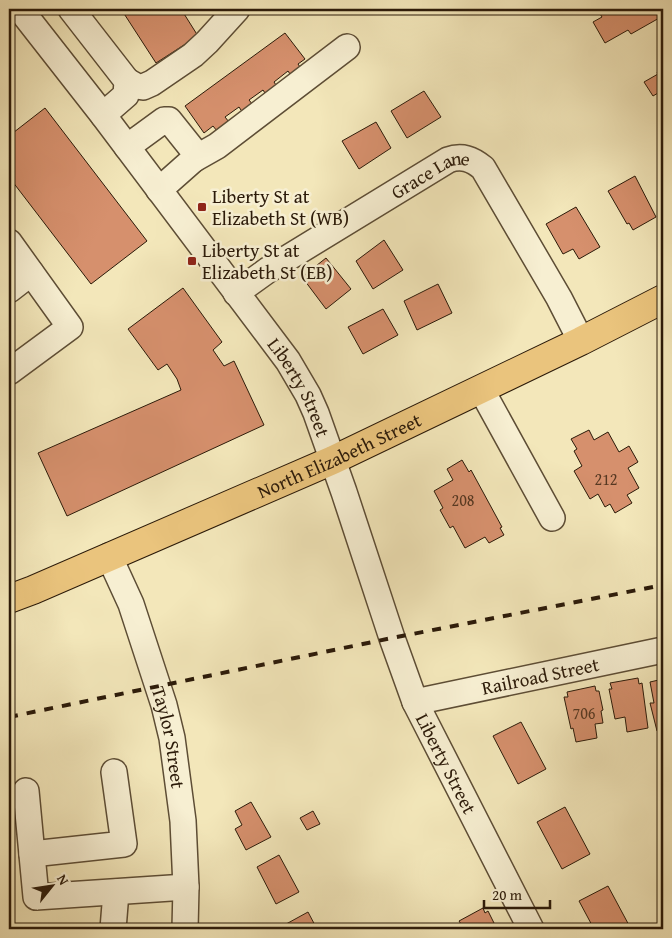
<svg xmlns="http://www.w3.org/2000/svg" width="672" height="938" viewBox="0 0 672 938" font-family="'Gentium Book Plus',serif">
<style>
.building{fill:#d6906d;stroke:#2b1a09}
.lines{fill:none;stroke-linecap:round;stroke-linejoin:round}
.minor-casing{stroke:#5d4d35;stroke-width:28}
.major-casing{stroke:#2b1a09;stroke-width:30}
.minor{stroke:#f7efd2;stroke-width:25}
.major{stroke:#eac47d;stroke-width:28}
.rail{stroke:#2b1a09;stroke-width:4;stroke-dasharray:9 9;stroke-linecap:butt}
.poi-dot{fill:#8f2418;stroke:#f7efd2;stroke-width:2}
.labels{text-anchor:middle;stroke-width:5;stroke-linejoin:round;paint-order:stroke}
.number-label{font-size:16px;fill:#563822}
.street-label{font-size:19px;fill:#2b1a09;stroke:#f7efd2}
.poi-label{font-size:19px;fill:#2b1a09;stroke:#f7efd2;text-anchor:start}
</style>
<rect width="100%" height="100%" fill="#f3e7ba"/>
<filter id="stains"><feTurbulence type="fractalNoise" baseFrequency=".004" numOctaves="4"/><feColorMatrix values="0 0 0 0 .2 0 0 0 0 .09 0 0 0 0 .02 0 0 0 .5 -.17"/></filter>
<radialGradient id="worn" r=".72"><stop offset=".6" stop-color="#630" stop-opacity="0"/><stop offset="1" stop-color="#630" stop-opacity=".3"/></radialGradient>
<g class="building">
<polygon points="121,9 181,9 198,36 156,63"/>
<polygon points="597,9 656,9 661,17 631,34 628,30 605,43 593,22 602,17"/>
<polygon points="285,33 305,59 298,64 302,70 292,77 288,71 274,82 278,88 267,96 263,90 249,100 253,105 243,113 239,107 225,117 229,122 217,131 213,126 204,133 185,106"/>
<polygon points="663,69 663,90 653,96 644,82 658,74 657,72"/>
<polygon points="424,91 441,117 407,138 391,111"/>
<polygon points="45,108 147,241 91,284 9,177 9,136"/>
<polygon points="376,122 391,148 359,169 342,141"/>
<polygon points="635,176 656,217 633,230 629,223 627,224 608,191"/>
<polygon points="576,207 600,247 579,259 573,249 563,254 546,224"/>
<polygon points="384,240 403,270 373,289 356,261"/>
<polygon points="326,258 351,289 326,309 302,277"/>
<polygon points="438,284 452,313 417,330 404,301"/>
<polygon points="183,288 222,342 213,350 224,366 234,361 264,425 67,516 38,453 181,390 177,379 167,364 158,370 128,329"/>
<polygon points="383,309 398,335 363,354 348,327"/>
<polygon points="589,430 594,440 608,432 619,452 629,446 638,462 628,468 639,488 627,495 632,503 615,513 610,504 605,507 598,494 590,499 574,471 582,466 574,451 577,449 571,439"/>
<polygon points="462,460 469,472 471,470 502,527 500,528 504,535 489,543 485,537 465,548 453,526 450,528 440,510 443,508 434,491 453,480 447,469"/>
<polygon points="638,678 639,684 642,683 648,728 627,732 625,717 615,719 609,689 612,689 610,683"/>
<polygon points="663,679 663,730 657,731 650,703 654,703 650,682"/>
<polygon points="595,686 596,691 599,691 603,710 601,711 603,723 595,724 597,738 576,742 573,728 571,729 564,697 568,697 567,692"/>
<polygon points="521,722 546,769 518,784 493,736"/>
<polygon points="251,802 271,837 246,850 235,829 242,825 235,811"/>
<polygon points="565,807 590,854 562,869 537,822"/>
<polygon points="313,811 320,824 307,830 300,818"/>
<polygon points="279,855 299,892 276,904 257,867"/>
<polygon points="608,886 631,929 594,929 579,901"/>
<polygon points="483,908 485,913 488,911 496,927 494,929 459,929 457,927 461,924 459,921"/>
<polygon points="308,912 317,929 277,929"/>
</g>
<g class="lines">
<g class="minor-casing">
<g id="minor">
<path id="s1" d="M20,9L103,115L288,361L308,395L316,413L344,492L392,638L415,702L531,929"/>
<polyline points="71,9 127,81 126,95 103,115"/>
<polyline points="127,81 136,86 143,87 152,83 193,55 207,42 237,9"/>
<polyline points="127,147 164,120 169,120 193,150 194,159 159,190"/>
<polyline points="194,159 217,146 347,47"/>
<polyline points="9,242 70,327 9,372"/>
<polyline points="9,290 31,273"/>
<path id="s2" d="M236,293L268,270L448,160C462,155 472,159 483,168L559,298L581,341"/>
<polyline points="481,389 552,518"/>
<path id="s3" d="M109,556L131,604L164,705L172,738L183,821L186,887L185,929"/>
<path id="s4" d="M415,702L663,650"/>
<polyline points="26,791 36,897 186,887"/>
<polyline points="32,854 124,844 114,772"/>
<polyline points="113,929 116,892"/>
</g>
</g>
<g class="major-casing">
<g id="major">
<path id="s5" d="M9,599L33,590L333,460L581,341L663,299"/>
</g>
</g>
<use href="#minor" class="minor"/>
<use href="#major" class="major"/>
<polyline class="rail" points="9,717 392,638 663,585"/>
</g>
<g class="poi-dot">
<rect x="197" y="202" width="10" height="10" rx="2.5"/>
<rect x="187" y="256" width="10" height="10" rx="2.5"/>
</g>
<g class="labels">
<g class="number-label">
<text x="606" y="485">212</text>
<text x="463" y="506">208</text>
<text x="584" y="719">706</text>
</g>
<g class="street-label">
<text dy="7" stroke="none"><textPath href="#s2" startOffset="229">Grace Lane</textPath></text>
<text dy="7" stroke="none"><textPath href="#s1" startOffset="471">Liberty Street</textPath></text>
<text dy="7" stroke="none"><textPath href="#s5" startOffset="360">North Elizabeth Street</textPath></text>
<text dy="7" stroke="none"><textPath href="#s4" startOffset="128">Railroad Street</textPath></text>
<text dy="7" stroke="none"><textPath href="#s3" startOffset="192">Taylor Street</textPath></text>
<text dy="7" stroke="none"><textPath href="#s1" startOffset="876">Liberty Street</textPath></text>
</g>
<g class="poi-label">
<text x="212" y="203">Liberty St at<tspan x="212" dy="22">Elizabeth St (WB)</tspan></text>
<text x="202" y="257">Liberty St at<tspan x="202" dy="22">Elizabeth St (EB)</tspan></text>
</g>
</g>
<rect width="672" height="938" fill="none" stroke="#f3e7ba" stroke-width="30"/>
<rect x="10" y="10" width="652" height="918" fill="none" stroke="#2b1a09" stroke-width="2.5"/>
<rect x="15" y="15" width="642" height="908" fill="none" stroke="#2b1a09"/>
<g transform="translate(52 886) rotate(60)" stroke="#f7efd2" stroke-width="4" paint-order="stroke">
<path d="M0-4L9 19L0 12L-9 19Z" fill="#2b1a09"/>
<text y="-8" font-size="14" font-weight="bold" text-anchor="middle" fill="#2b1a09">N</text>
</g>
<path d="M484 900v8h66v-8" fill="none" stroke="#2b1a09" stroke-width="2.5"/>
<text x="492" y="900" font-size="15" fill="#2b1a09" stroke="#f7efd2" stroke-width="4" paint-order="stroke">20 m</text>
<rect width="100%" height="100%" filter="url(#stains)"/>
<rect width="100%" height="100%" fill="url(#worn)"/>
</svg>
